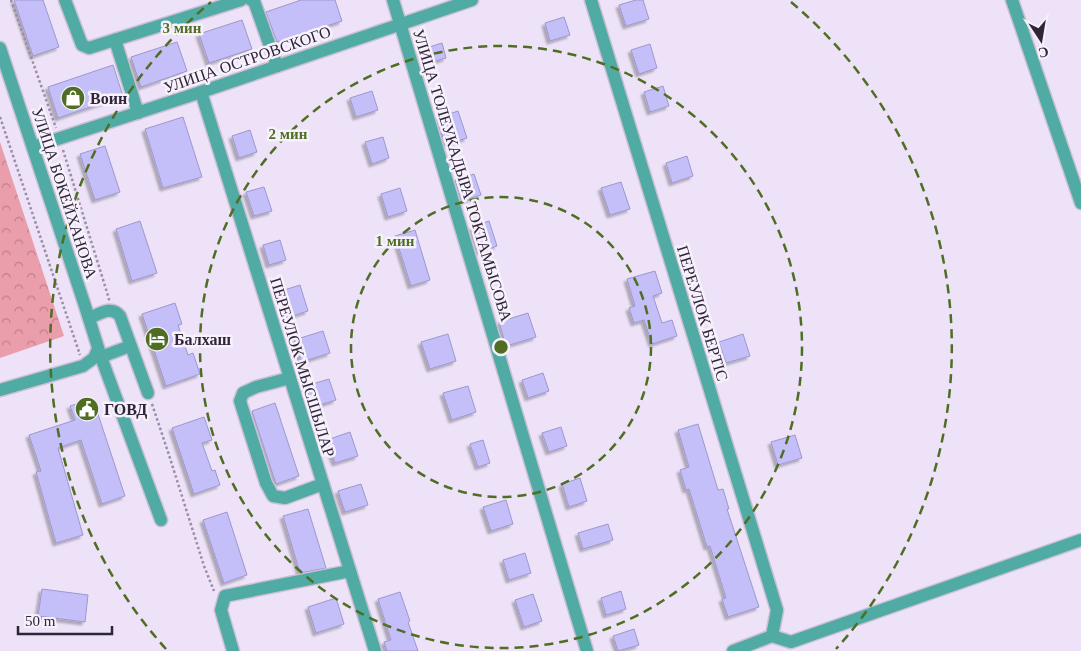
<svg xmlns="http://www.w3.org/2000/svg" width="1081" height="651" viewBox="0 0 1081 651" font-family="Georgia,serif">
<style>
.park{fill:url(#park-crowns)}
.building{fill:#c5bff9;stroke:#9d97ce;filter:url(#shadow)}
.lines{fill:none;stroke-linecap:round;stroke-linejoin:round}
.minor-casing{stroke:#cbc0d5;stroke-width:15}
.path{stroke:#998ea3;stroke-width:2.5;stroke-dasharray:2.5 2.5;stroke-linecap:butt}
.minor{stroke:#50aba4;stroke-width:12}
.ring{fill:none;stroke:#4f6e23;stroke-width:2.5;stroke-dasharray:9 6}
.labels{text-anchor:middle;stroke-width:5;stroke-linejoin:round;paint-order:stroke}
.street-label{font-size:16px;fill:#2f2438;stroke:#f7f1fc}
.poi-label{font-size:16px;font-weight:bold;fill:#2f2438;stroke:#f7f1fc;text-anchor:start}
.centre{fill:#4f6e23;stroke:#f7f1fc;stroke-width:2.5}
.ring-label{font-size:15px;text-anchor:middle;font-weight:bold;fill:#4f6e23;stroke:#f7f1fc;stroke-width:5;stroke-linejoin:round;paint-order:stroke}
</style>
<defs>
<pattern id="park-crowns" width="20" height="18" patternUnits="userSpaceOnUse" patternTransform="scale(1.25)"><rect width="20" height="18" fill="#ea9daa"/><path d="M2 6a3 3 0 1 1 6 0M12 15a3 3 0 1 1 6 0" fill="none" stroke="#be808b"/></pattern>
<filter id="shadow"><feDropShadow dx="-3" dy="3" stdDeviation="1" flood-color="#0004"/></filter>
</defs>
<rect width="100%" height="100%" fill="#ede2f7"/>
<polygon class="park" points="0,142 64,336 0,358"/>
<g class="building">
<polygon points="14,0 43,0 59,47 33,56"/>
<polygon points="301,0 335,0 342,21 277,42 266,12"/>
<polygon points="636,0 643,0 649,19 626,26 619,5"/>
<polygon points="564,17 570,35 550,41 545,23"/>
<polygon points="242,20 252,49 209,63 199,34"/>
<polygon points="177,42 187,71 141,87 131,57"/>
<polygon points="442,43 446,58 425,64 420,50"/>
<polygon points="650,44 657,68 639,74 631,50"/>
<polygon points="113,65 123,96 58,118 48,87"/>
<polygon points="663,86 669,106 650,112 644,92"/>
<polygon points="372,91 378,110 356,117 350,98"/>
<polygon points="458,111 467,138 445,145 437,118"/>
<polygon points="183,117 202,177 163,188 145,129"/>
<polygon points="250,130 257,152 239,158 232,136"/>
<polygon points="383,137 389,158 372,164 365,142"/>
<polygon points="105,146 120,192 95,200 80,154"/>
<polygon points="687,156 693,176 672,183 666,163"/>
<polygon points="474,174 481,195 462,201 455,180"/>
<polygon points="621,182 630,209 610,215 601,188"/>
<polygon points="264,187 272,211 254,216 246,192"/>
<polygon points="400,188 407,211 388,217 381,194"/>
<polygon points="140,221 157,273 132,281 116,229"/>
<polygon points="489,221 497,246 480,252 472,227"/>
<polygon points="415,230 430,280 411,286 395,236"/>
<polygon points="280,240 286,260 269,265 263,245"/>
<polygon points="655,271 662,293 653,296 662,323 672,320 677,336 652,344 644,320 634,323 629,308 635,306 627,279"/>
<polygon points="300,285 308,311 286,318 278,292"/>
<polygon points="175,303 182,324 178,325 188,355 193,353 200,374 166,386 142,314"/>
<polygon points="528,313 536,337 506,346 499,322"/>
<polygon points="323,331 330,353 301,362 294,340"/>
<polygon points="448,334 456,361 430,369 421,342"/>
<polygon points="743,334 750,356 726,363 719,342"/>
<polygon points="543,373 549,391 528,398 522,380"/>
<polygon points="329,379 336,400 313,407 306,386"/>
<polygon points="468,386 476,412 452,420 443,393"/>
<polygon points="93,399 125,496 102,504 81,440 58,448 83,535 56,543 36,472 41,471 29,435 75,420 70,406"/>
<polygon points="275,403 299,476 276,484 252,411"/>
<polygon points="204,417 212,440 202,443 212,471 215,470 220,485 194,494 172,428"/>
<polygon points="698,424 718,490 723,489 729,509 727,509 759,607 728,617 722,599 726,598 710,546 707,547 689,489 686,490 680,470 689,467 678,430"/>
<polygon points="561,427 567,446 549,452 542,433"/>
<polygon points="350,432 358,456 335,463 327,440"/>
<polygon points="795,435 802,458 778,465 771,442"/>
<polygon points="483,440 490,463 478,467 470,444"/>
<polygon points="580,478 587,501 569,507 562,484"/>
<polygon points="361,484 368,505 345,512 338,491"/>
<polygon points="506,500 513,524 491,531 483,507"/>
<polygon points="308,509 326,568 300,573 283,516"/>
<polygon points="227,512 247,575 224,583 203,520"/>
<polygon points="608,524 613,540 583,549 578,533"/>
<polygon points="525,553 531,573 509,580 503,560"/>
<polygon points="42,589 88,595 85,622 38,616"/>
<polygon points="621,591 626,609 606,615 601,598"/>
<polygon points="400,592 410,621 408,622 418,651 387,651 384,642 391,640 378,599"/>
<polygon points="533,594 542,621 524,627 515,600"/>
<polygon points="336,598 344,624 316,633 308,607"/>
<polygon points="634,629 639,645 618,651 613,636"/>
</g>
<g class="lines">
<g class="minor-casing">
<g id="minor">
<polyline points="65,0 82,45 89,48 241,0"/>
<polyline points="251,0 254,1 277,66"/>
<polyline points="393,0 587,651"/>
<polyline points="591,0 777,610 772,636"/>
<polyline points="1012,0 1081,203"/>
<polyline points="115,40 138,113"/>
<polyline points="0,48 85,306 101,357 161,520"/>
<polyline points="201,92 375,651"/>
<polyline points="33,147 201,92 472,0"/>
<path d="M89,318C100,314 111,305 120,316L148,393"/>
<polyline points="101,357 130,346"/>
<polyline points="290,378 256,387 243,393 240,401 266,483 273,496 285,498 323,484"/>
<polyline points="0,390 83,366 94,358 98,349"/>
<polyline points="233,651 221,610 225,596 350,571"/>
<polyline points="733,651 772,636 791,642 1081,540"/>
</g>
</g>
<g class="path">
<polyline points="11,0 56,128"/>
<polyline points="0,117 80,355"/>
<polyline points="63,150 109,299 108,300"/>
<polyline points="152,404 169,455 204,566 214,591"/>
</g>
<use href="#minor" class="minor"/>
</g>
<g class="ring">
<circle cx="501" cy="347" r="150"/>
<circle cx="501" cy="347" r="301"/>
<path d="M166 649A451 451 0 0 1 211 2M791 2A451 451 0 0 1 836 649"/>
</g>
<defs>
<g id="shop-disc" transform="scale(1.25)"><circle r="9.5" fill="#4f6e23" stroke="#f7f1fc"/><path d="M-5-2.5h2.3a2.7 3.5 0 0 1 5.4 0H5L5.5 6h-11ZM-1.5-2.5h3a1.5 2.3 0 0 0-3 0Z" fill="#fff"/></g>
<g id="hotel-disc" transform="scale(1.25)"><circle r="9.5" fill="#4f6e23" stroke="#f7f1fc"/><path d="M-6-4.5h1.5V1H6V5H4.5V3h-9V5H-6ZM-4 0a1.8 1.8 0 1 1 3.6 0ZM.5 0V-2.5h3Q6-2.5 6 0Z" fill="#fff"/></g>
<g id="civic-disc" transform="scale(1.25)"><circle r="9.5" fill="#4f6e23" stroke="#f7f1fc"/><path d="M-.6-6.5H3V-4.5H.6V-3L4-1V1h2V6H-6V1h2V-1L-.6-3ZM-1.2 2.5V6h2.4V2.5Z" fill="#fff"/></g>
</defs>
<g fill-rule="evenodd">
<use href="#shop-disc" x="73" y="98"/>
<use href="#hotel-disc" x="157" y="339"/>
<use href="#civic-disc" x="87" y="409"/>
</g>
<g class="labels">
<g class="street-label">
<text transform="translate(247 59) rotate(-19)" y="6">УЛИЦА ОСТРОВСКОГО</text>
<text transform="translate(463 175) rotate(73)" y="6">УЛИЦА ТОЛЕУКАДЫРА ТОКТАМЫСОВА</text>
<text transform="translate(65 193) rotate(72)" y="6">УЛИЦА БОКЕЙХАНОВА</text>
<text transform="translate(703 313) rotate(73)" y="6">ПЕРЕУЛОК БЕРТІС</text>
<text transform="translate(303 367) rotate(73)" y="6">ПЕРЕУЛОК МЫСШЫЛАР</text>
</g>
<g class="poi-label">
<text x="90" y="104">Воин</text>
<text x="174" y="345">Балхаш</text>
<text x="104" y="415">ГОВД</text>
</g>
</g>
<circle cx="501" cy="347" r="8" class="centre"/>
<g class="ring-label">
<text x="182" y="33">3 мин</text>
<text x="288" y="139">2 мин</text>
<text x="395" y="246">1 мин</text>
</g>
<g transform="translate(1041 40) rotate(168)" stroke="#f7f1fc" stroke-width="4" paint-order="stroke">
<path d="M0-4L9 19L0 12L-9 19Z" fill="#2f2438"/>
<text y="-8" font-size="14" font-weight="bold" text-anchor="middle" fill="#2f2438">С</text>
</g>
<path d="M18 626v8h94v-8" fill="none" stroke="#2f2438" stroke-width="2.5"/>
<text x="25" y="626" font-size="15" fill="#2f2438" stroke="#f7f1fc" stroke-width="4" paint-order="stroke">50 m</text>
</svg>
